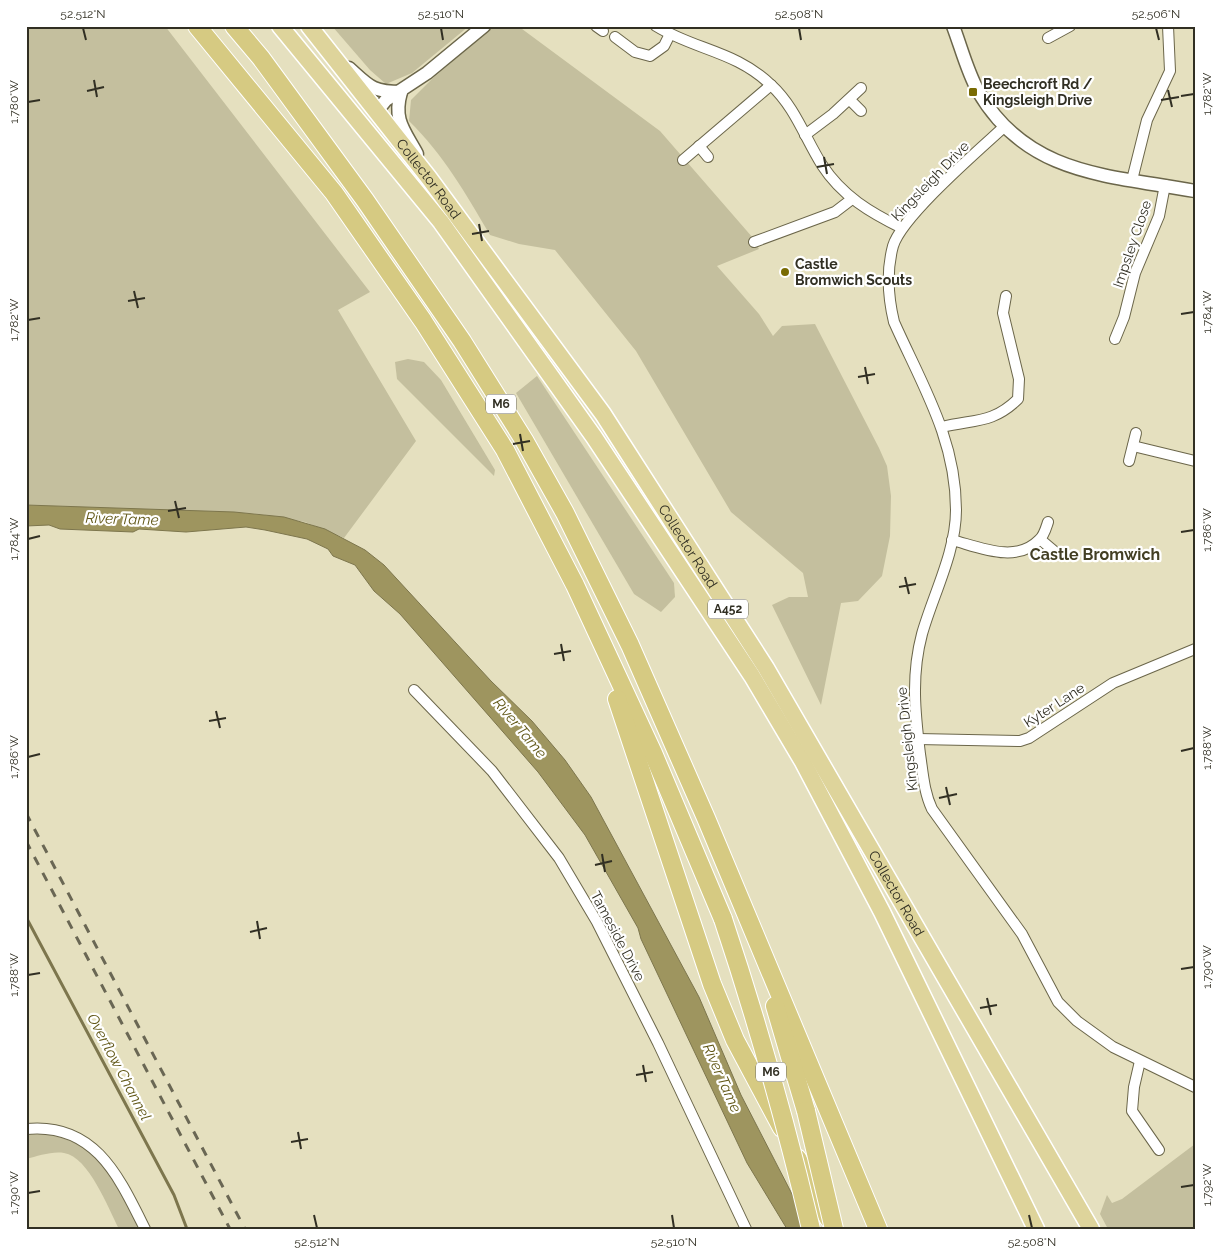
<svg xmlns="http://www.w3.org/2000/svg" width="1221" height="1255" viewBox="0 0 1221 1255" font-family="Raleway,sans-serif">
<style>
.green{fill:#c4bf9e}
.water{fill:#9e955f;stroke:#7d764d}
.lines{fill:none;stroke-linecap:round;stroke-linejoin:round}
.stream{stroke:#7d764d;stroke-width:3}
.minor-casing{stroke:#6b664a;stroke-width:12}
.tertiary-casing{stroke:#6b664a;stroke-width:15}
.trunk-casing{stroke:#fff;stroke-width:19}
.motorway-casing{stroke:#fff;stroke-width:20}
.minor{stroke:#fff;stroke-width:10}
.tertiary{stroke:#fff;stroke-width:12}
.trunk{stroke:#ded49b;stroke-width:16}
.motorway{stroke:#d6ca82;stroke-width:18}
.rail{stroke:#6a6754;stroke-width:3;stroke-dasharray:9 9;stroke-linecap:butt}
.motorway-bridge-casing{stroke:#fff;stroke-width:20;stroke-linecap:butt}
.motorway-bridge{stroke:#d6ca82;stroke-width:18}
.ticks{fill:none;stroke:#312f23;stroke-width:2}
.poi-dot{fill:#796b03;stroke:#fff;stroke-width:2}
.labels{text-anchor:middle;stroke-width:4.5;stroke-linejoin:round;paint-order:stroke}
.shield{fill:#fff;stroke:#6f6d65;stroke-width:1}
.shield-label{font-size:12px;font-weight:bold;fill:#312f23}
.poi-label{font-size:14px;font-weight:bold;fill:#312f23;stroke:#fff;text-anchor:start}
.street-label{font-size:14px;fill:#312f23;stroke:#fff}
.water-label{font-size:15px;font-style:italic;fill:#625818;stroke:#fff}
.quarter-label{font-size:16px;font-weight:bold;fill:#433f24;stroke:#fff}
.neatline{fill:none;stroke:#312f23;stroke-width:2}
.ticks-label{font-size:12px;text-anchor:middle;fill:#312f23}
</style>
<rect width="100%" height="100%" fill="#e5e0bf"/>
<g class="green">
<polygon points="26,26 165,26 370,292 338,310 416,441 344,538 305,522 260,514 26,505"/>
<polygon points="332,26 469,26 412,73 386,84 370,70"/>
<path d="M494,26H518L660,131L753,238L759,249L717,266L759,314L773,336L782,326L815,324L879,448L887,466L891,496L890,536L882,576L858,601L841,603L821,705L772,605L789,597H808L803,573L731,512L636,351L555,250L519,244L490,235C466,194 443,154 409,121L411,100L433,78Z"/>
<polygon points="408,359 424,362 441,380 495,470 494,476 397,379 395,362"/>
<polygon points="537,376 674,583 675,597 661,612 634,594 516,393"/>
<path d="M46,1134C94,1144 101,1161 125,1201L129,1202V1209L139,1229H119C108,1208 89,1157 64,1153C52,1151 38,1156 26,1159V1135Z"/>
<polygon points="1195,1144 1195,1229 1108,1229 1100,1214 1107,1195 1112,1203 1122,1199"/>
</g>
<polygon class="water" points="26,505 234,512 284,517 325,529 365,550 384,565 491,681 532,721 565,760 591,797 699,997 741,1095 810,1229 787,1229 747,1163 641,939 638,928 585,835 538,772 400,614 374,591 355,565 333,556 328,549 307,539 265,530 246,527 186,532 139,529 133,532 60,529 49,525 26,526"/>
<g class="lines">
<polyline class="stream" points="26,917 174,1195 187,1229"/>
<g class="minor-casing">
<g id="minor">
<polyline points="596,26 603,31"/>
<path d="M656,26C695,50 736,51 771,85C795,107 805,138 822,165C842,196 871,213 902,228"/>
<polyline points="615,37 635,52 650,56 664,46 670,34"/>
<polyline points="1048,38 1070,26"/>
<polyline points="850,100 861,111"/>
<path d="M1005,126C979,150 902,216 893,246C886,272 888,297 894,322C922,385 956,439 956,510C956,552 933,595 922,634C911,675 915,713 920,754C923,774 924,792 932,809L1022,934L1058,1002L1077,1021L1113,1047L1195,1087"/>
<polyline points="805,135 833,114 861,88"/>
<polyline points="699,146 708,157"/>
<polyline points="683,160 771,85"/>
<polyline points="1132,180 1147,120 1170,71 1168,26"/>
<polyline points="754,242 835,212 852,199"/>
<polyline points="1115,339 1124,317 1135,273 1159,216 1165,185"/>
<path d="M942,427C975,419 992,424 1018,399L1019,379L1003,313L1006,296"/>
<polyline points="1133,446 1195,461"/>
<polyline points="1129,461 1136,433"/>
<path d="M952,540C979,547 1016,564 1039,540C1044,536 1046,528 1048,522"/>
<polyline points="1041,540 1054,551"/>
<polyline points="414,690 492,771 559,858 597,922 658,1043 746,1229"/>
<polyline points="918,739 1020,741 1029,738 1113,683 1195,649"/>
<polyline points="1140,1061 1134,1087 1132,1111 1159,1150"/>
<path d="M26,1129C95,1122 119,1177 145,1229"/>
</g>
</g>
<g class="tertiary-casing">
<g id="tertiary">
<path d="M953,26C961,47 967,71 978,91C1027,176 1109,175 1195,191"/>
<path d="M349,68C369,86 372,92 401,92"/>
<path d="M401,92C393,120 404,130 417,154"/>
<polyline points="377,111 386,100 427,73 484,26"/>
</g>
</g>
<g class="trunk-casing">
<g id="trunk">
<polyline points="280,26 441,222 594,437 752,676 803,762 882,912 1036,1229"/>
<path id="s1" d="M309,26L429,178L603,414L766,668L1091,1229"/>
</g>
</g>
<g class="motorway-casing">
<g id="motorway">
<polyline points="197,26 334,193 423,321 505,450 575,585 653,753 723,919"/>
<polyline points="234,26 261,58 365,200 462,341 524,440 565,513 630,645 706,818 878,1229"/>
<polyline points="617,699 712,984 735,1040 782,1128"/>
<polyline points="775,1006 806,1111"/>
<polyline points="797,1158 829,1219"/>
</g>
</g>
<use href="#minor" class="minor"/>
<use href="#tertiary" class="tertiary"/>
<use href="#trunk" class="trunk"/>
<use href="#motorway" class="motorway"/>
<g class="rail">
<polyline points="26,813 245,1229"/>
<polyline points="26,841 230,1229"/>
</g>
<g class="motorway-bridge-casing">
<g id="motorway-bridge">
<path d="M723,919C757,1021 786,1124 811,1229"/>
<polyline points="806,1111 834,1229"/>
</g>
</g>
<use href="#motorway-bridge" class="motorway-bridge"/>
</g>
<path class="ticks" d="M83,28L86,40M441,28L443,40M799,28L801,40M1156,28L1159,40M94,80L97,97M1168,90L1172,107M87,91L104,87M1181,96L1194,94M1161,100L1179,97M28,102L40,100M824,157L827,174M817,167L834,164M479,224L482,241M472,234L489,231M134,291L138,308M128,301L145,298M1181,314L1194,312M28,320L40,318M865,367L868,384M858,377L875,374M520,434L523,451M513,444L530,441M175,501L179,518M168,511L186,508M1181,532L1194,530M28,539L40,536M905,577L909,594M899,587L916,584M561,644L564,661M554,654L571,651M216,711L220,728M209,721L226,718M1181,751L1194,748M28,757L40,754M946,787L950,805M939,798L957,794M602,854L605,872M595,865L612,861M257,921L260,939M250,932L267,928M1181,969L1194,967M28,975L40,973M987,998L991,1015M980,1008L997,1005M643,1065L646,1082M636,1075L653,1072M298,1132L301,1149M291,1142L308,1139M1181,1187L1194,1185M28,1193L40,1191M314,1215L317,1228M672,1215L674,1228M1029,1215L1032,1228"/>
<g class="poi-dot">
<rect x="968" y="87" width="10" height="10" rx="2.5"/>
<circle cx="785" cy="272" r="5"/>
</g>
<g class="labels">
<g class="shield">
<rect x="486" y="394.5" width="30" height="19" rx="4"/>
<rect x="708" y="599.5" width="40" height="19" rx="4"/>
<rect x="756" y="1062.5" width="30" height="19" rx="4"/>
</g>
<g class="shield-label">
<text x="501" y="408">M6</text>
<text x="728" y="613">A452</text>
<text x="771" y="1076">M6</text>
</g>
<g class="poi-label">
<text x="983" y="89">Beechcroft Rd /<tspan x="983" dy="16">Kingsleigh Drive</tspan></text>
<text x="795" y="269">Castle<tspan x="795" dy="16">Bromwich Scouts</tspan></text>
</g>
<g class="street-label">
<text dy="5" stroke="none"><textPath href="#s1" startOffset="194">Collector Road</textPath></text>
<text transform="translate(930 181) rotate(-46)" y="5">Kingsleigh Drive</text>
<text transform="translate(1132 244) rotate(-71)" y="5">Impsley Close</text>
<text dy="5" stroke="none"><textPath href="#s1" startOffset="644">Collector Road</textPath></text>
<text transform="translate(1054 705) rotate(-33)" y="5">Kyter Lane</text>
<text transform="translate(907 739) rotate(-96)" y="5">Kingsleigh Drive</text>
<text dy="5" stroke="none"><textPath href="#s1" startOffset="1049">Collector Road</textPath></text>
<text transform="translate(618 936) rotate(62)" y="5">Tameside Drive</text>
</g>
<g class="water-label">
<text transform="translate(122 519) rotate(2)" y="5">River Tame</text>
<text transform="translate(520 728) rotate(50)" y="5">River Tame</text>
<text transform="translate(119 1067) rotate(62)" y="5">Overflow Channel</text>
<text transform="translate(722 1078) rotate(66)" y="5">River Tame</text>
</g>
<g class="quarter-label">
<text x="1095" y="560">Castle Bromwich</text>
</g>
</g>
<rect width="1221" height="1255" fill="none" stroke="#ffffff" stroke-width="55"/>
<rect x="28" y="28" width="1166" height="1200" class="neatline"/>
<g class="ticks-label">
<text x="83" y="18">52.512°N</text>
<text x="441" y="18">52.510°N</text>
<text x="799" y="18">52.508°N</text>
<text x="1156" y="18">52.506°N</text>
<text transform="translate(1207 94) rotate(-90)" y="4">1.782°W</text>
<text transform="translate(14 102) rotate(-90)" y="4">1.780°W</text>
<text transform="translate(1207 312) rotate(-90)" y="4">1.784°W</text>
<text transform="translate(14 320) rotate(-90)" y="4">1.782°W</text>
<text transform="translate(1207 530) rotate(-90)" y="4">1.786°W</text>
<text transform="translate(14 539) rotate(-90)" y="4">1.784°W</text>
<text transform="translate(1207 748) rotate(-90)" y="4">1.788°W</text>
<text transform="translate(14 757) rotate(-90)" y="4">1.786°W</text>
<text transform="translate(1207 967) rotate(-90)" y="4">1.790°W</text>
<text transform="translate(14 975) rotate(-90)" y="4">1.788°W</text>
<text transform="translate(1207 1185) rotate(-90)" y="4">1.792°W</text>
<text transform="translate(14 1193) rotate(-90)" y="4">1.790°W</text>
<text x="317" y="1246">52.512°N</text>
<text x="674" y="1246">52.510°N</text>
<text x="1032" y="1246">52.508°N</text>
</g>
</svg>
